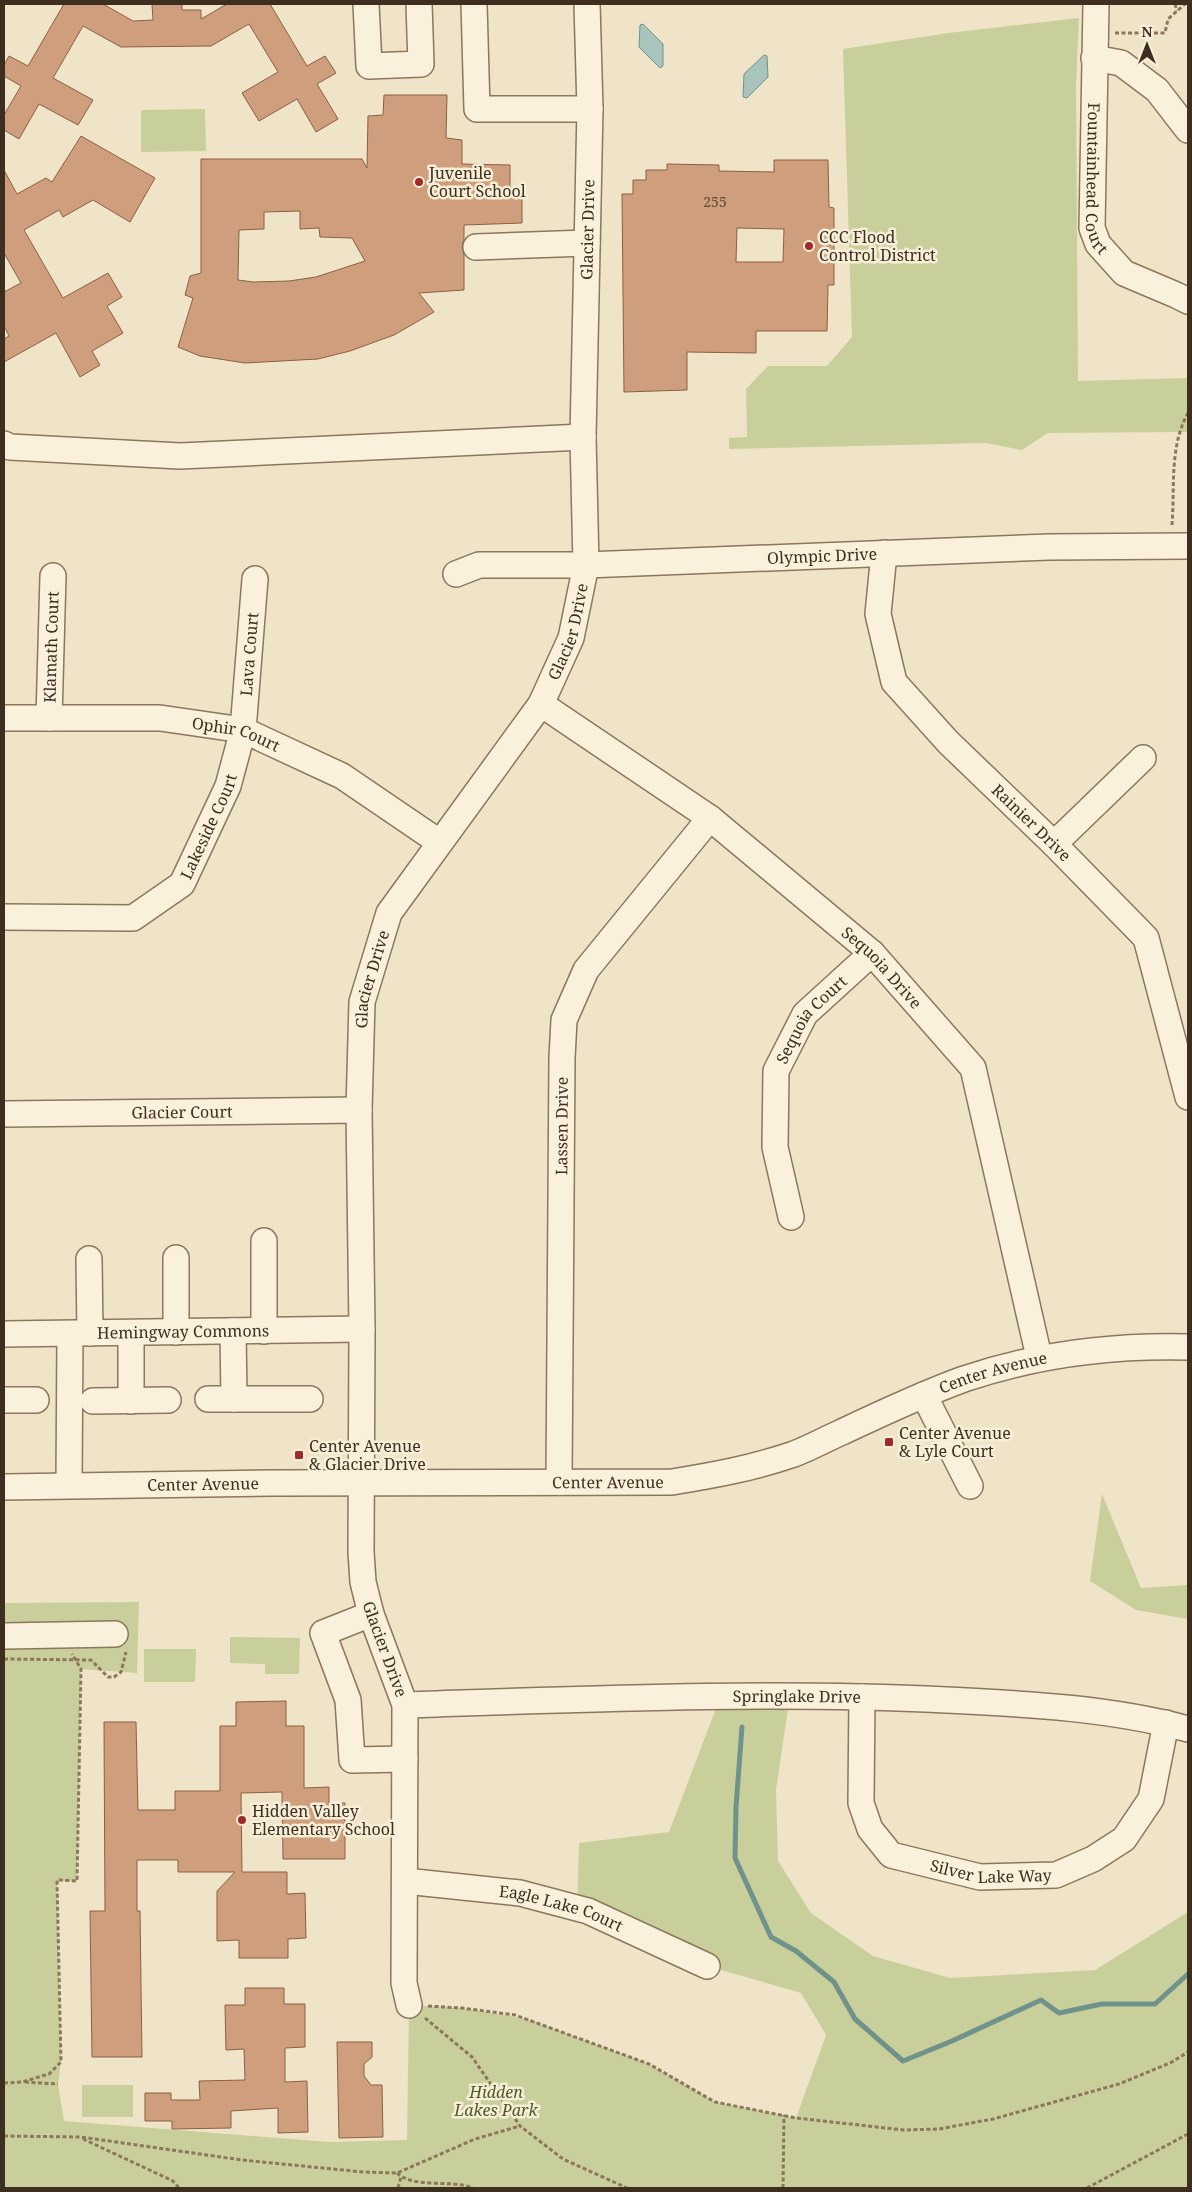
<svg xmlns="http://www.w3.org/2000/svg" width="1192" height="2192" viewBox="0 0 1192 2192" font-family="'Noto Serif',serif">
<style>
.green{fill:#c9cf9b}
.water{fill:#a9c4bc;stroke:#6f938a}
.lines{fill:none;stroke-linecap:round;stroke-linejoin:round}
.stream{stroke:#6f938a;stroke-width:5}
.building{fill:#cf9f7d;stroke:#8d5f41;fill-rule:evenodd}
.minor-casing{stroke:#8d765c;stroke-width:28}
.path{stroke:#8d765c;stroke-width:3;stroke-dasharray:4 2.5;stroke-linecap:butt}
.minor{stroke:#faf1dc;stroke-width:25}
.poi-dot{fill:#9e2a2b;stroke:#f7eed8;stroke-width:2}
.labels{text-anchor:middle;stroke-width:5;stroke-linejoin:round;paint-order:stroke}
.number-label{font-size:14px;fill:#624a37}
.poi-label{font-size:16px;fill:#3d2e20;stroke:#f7eed8;text-anchor:start}
.street-label{font-size:16px;fill:#3d2e20;stroke:#f7eed8}
.park-label{font-size:16px;font-style:italic;fill:#4d5a26;stroke:#f7eed8}
</style>
<rect width="100%" height="100%" fill="#f0e4c8"/>
<g class="green">
<polygon points="1079,18 1076,85 1078,381 1188,378 1188,432 1048,433 1022,450 986,443 729,449 729,438 747,437 746,389 768,366 827,366 852,337 843,49 948,33"/>
<polygon points="205,109 206,151 141,152 141,110"/>
<polygon points="1102,1494 1141,1588 1188,1585 1188,1619 1136,1610 1090,1581"/>
<polygon points="139,1602 137,1673 81,1669 77,1881 57,1881 61,2062 58,2084 64,2121 329,2142 407,2140 409,2005 462,2008 527,2019 649,2064 715,2102 796,2118 826,2035 801,1993 707,1966 577,1908 579,1843 669,1832 721,1695 790,1695 776,1790 778,1861 811,1913 873,1956 950,1978 1095,1970 1188,1912 1188,2188 4,2188 4,1603"/>
<polygon points="230,1637 300,1638 299,1674 265,1674 265,1664 230,1663"/>
<polygon points="144,1649 196,1649 195,1682 144,1682"/>
<rect x="82" y="2085" width="51" height="32"/>
</g>
<g class="water">
<polygon points="643,24 663,44 663,66 660,68 639,47 640,25"/>
<polygon points="764,55 767,56 768,77 747,98 743,97 744,74"/>
</g>
<g class="lines">
<polyline class="stream" points="742,1727 736,1807 735,1858 771,1937 796,1951 834,1982 855,2019 903,2061 952,2041 1041,2000 1059,2013 1102,2004 1155,2004 1188,1974"/>
</g>
<g class="building">
<polygon points="64,4 103,4 133,21 153,20 152,4 182,4 182,10 201,10 201,19 227,4 270,4 307,66 325,56 336,73 317,84 338,119 316,132 297,99 259,121 242,93 278,72 249,24 211,46 121,47 83,26 53,78 93,100 78,125 39,104 19,139 4,130 4,115 21,86 4,76 4,65 9,56 28,66"/>
<path d="M384,95H447L446,138L462,140V164L510,165V188L522,186V223L464,225V239L462,247L464,255V290L419,293L434,312L394,335L350,351L318,359L245,363L200,356L178,347L193,298L185,295L190,276L201,273V159H362L367,168L368,116L383,115ZM300,211V229L319,228L320,237L352,238L365,261L316,277L289,281L253,282L238,280L239,230L264,229V212Z"/>
<polygon points="81,136 155,178 130,222 93,200 63,217 59,210 24,230 63,298 108,273 122,297 107,306 123,333 92,351 100,365 80,377 56,333 4,362 4,339 9,336 4,326 4,292 21,283 4,253 4,170 17,194 46,178 52,182"/>
<path d="M774,160H828L829,207L834,208V285H828L827,331H756V353L687,352V390L624,392L622,194H633V180H646V170H667V164L719,165V171L774,172ZM737,228L784,229L783,262H736Z"/>
<polygon points="286,1701 286,1726 304,1726 304,1788 329,1787 329,1803 345,1803 345,1859 283,1859 282,1792 241,1793 242,1872 287,1872 287,1894 305,1893 306,1938 288,1939 288,1958 239,1958 239,1940 217,1941 217,1891 235,1872 178,1872 178,1860 137,1860 137,1911 140,1911 142,2057 92,2057 90,1911 105,1911 104,1722 136,1722 138,1810 175,1810 175,1791 220,1791 220,1726 236,1726 236,1702"/>
<polygon points="245,1988 284,1988 284,2004 305,2004 305,2047 285,2048 285,2082 307,2081 308,2132 278,2133 278,2108 231,2111 231,2128 172,2129 172,2121 145,2121 145,2093 171,2093 171,2100 200,2100 199,2081 245,2080 244,2049 226,2050 225,2005 245,2005"/>
<polygon points="337,2042 372,2042 372,2057 364,2064 364,2076 371,2085 382,2085 383,2137 339,2138"/>
</g>
<g class="lines">
<g class="minor-casing">
<g id="minor">
<polyline points="366,4 369,66 421,64 419,4"/>
<polyline points="474,4 477,109 590,109"/>
<path id="s1" d="M1096,4L1092,228L1098,244L1124,273L1176,295L1188,301"/>
<polyline points="1094,58 1121,63 1157,90 1188,130"/>
<polyline points="476,247 587,243"/>
<polyline points="4,444 10,447 180,456 583,437"/>
<path id="s2" d="M884,553L878,614L894,682L948,742L1054,844L1146,938L1188,1097"/>
<path id="s3" d="M456,574L479,565H586L1049,547L1188,546"/>
<path id="s4" d="M541,704L710,818L872,953L973,1068L1039,1357"/>
<path id="s5" d="M4,718H160L243,730L342,776L439,842"/>
<path id="s6" d="M49,718L53,576"/>
<polyline points="1054,844 1143,758"/>
<path id="s7" d="M4,917L133,918L182,884L228,786L243,730L255,579"/>
<path id="s8" d="M4,1114L359,1110"/>
<path id="s9" d="M791,1217L775,1147L776,1071L805,1014L872,953"/>
<polyline points="264,1241 264,1331"/>
<polyline points="89,1259 90,1333"/>
<polyline points="233,1331 234,1399"/>
<polyline points="176,1332 176,1258"/>
<polyline points="131,1333 131,1401"/>
<path id="s10" d="M4,1334L362,1329"/>
<polyline points="924,1395 970,1486"/>
<polyline points="208,1399 310,1399"/>
<polyline points="4,1400 36,1400"/>
<polyline points="93,1401 168,1400"/>
<path id="s11" d="M559,1482L562,1058L564,1020L586,970L710,818"/>
<polyline points="69,1485 70,1334"/>
<path id="s12" d="M4,1487L273,1483L672,1482C715,1475 753,1468 794,1454C810,1448 826,1439 842,1432C882,1413 923,1394 964,1379C1038,1354 1110,1345 1188,1347"/>
<polyline points="371,1614 323,1633 348,1700 352,1760 405,1759"/>
<polyline points="4,1636 115,1634"/>
<path id="s13" d="M862,1697L861,1803L870,1829L891,1855L980,1877L1056,1875L1093,1859L1124,1839L1151,1799L1166,1723"/>
<path id="s14" d="M405,1705C586,1699 766,1691 946,1700C1027,1704 1110,1708 1188,1729"/>
<path id="s15" d="M405,1881L520,1893L588,1911L707,1966"/>
<path id="s16" d="M409,2005L404,1983L405,1705L371,1614L363,1582L361,1552L362,1329L359,1110L362,1002L389,913L541,704L571,638L586,565L583,437L590,109L587,4"/>
</g>
</g>
<g class="path">
<polyline points="1175,4 1177,11"/>
<polyline points="1115,33 1165,33 1168,19 1185,4"/>
<path d="M1172,525C1175,488 1169,447 1188,413"/>
<polyline points="4,1659 91,1660 108,1677 114,1677 121,1672 126,1652"/>
<polyline points="428,2006 462,2008 515,2015 649,2064 715,2102 796,2118 904,2130 939,2129 993,2119 1119,2084 1172,2062 1188,2052"/>
<polyline points="425,2018 472,2057 520,2126 563,2159 627,2188"/>
<polyline points="25,2082 58,2084"/>
<polyline points="4,2083 22,2082 49,2074 61,2062 57,1880 77,1881 81,1669 72,1654"/>
<polyline points="4,2136 81,2137 242,2160 363,2172 397,2173 475,2139 520,2126"/>
<polyline points="83,2139 173,2181 179,2188"/>
<path d="M397,2173C413,2189 452,2179 473,2188"/>
<polyline points="398,2188 401,2177"/>
<polyline points="783,2188 784,2115"/>
<polyline points="1087,2188 1188,2134"/>
</g>
<use href="#minor" class="minor"/>
</g>
<g class="poi-dot">
<circle cx="419" cy="182" r="5"/>
<circle cx="809" cy="246" r="5"/>
<rect x="884" y="1437" width="10" height="10" rx="2.5"/>
<rect x="294" y="1450" width="10" height="10" rx="2.5"/>
<circle cx="242" cy="1820" r="5"/>
</g>
<g class="labels">
<g class="number-label">
<text x="715" y="207">255</text>
</g>
<g class="poi-label">
<text x="429" y="179">Juvenile<tspan x="429" dy="18">Court School</tspan></text>
<text x="819" y="243">CCC Flood<tspan x="819" dy="18">Control District</tspan></text>
<text x="899" y="1439">Center Avenue<tspan x="899" dy="18">&amp; Lyle Court</tspan></text>
<text x="309" y="1452">Center Avenue<tspan x="309" dy="18">&amp; Glacier Drive</tspan></text>
<text x="252" y="1817">Hidden Valley<tspan x="252" dy="18">Elementary School</tspan></text>
</g>
<g class="street-label">
<text dy="6" stroke="none"><textPath href="#s1" startOffset="175">Fountainhead Court</textPath></text>
<text dy="6" stroke="none"><textPath href="#s16" startOffset="1845">Glacier Drive</textPath></text>
<text dy="6" stroke="none"><textPath href="#s3" startOffset="368">Olympic Drive</textPath></text>
<text dy="6" stroke="none"><textPath href="#s16" startOffset="1440">Glacier Drive</textPath></text>
<text dy="6" stroke="none"><textPath href="#s6" startOffset="71">Klamath Court</textPath></text>
<text dy="6" stroke="none"><textPath href="#s7" startOffset="431">Lava Court</textPath></text>
<text dy="6" stroke="none"><textPath href="#s5" startOffset="234">Ophir Court</textPath></text>
<text dy="6" stroke="none"><textPath href="#s2" startOffset="328">Rainier Drive</textPath></text>
<text dy="6" stroke="none"><textPath href="#s7" startOffset="252">Lakeside Court</textPath></text>
<text dy="6" stroke="none"><textPath href="#s4" startOffset="432">Sequoia Drive</textPath></text>
<text dy="6" stroke="none"><textPath href="#s16" startOffset="1035">Glacier Drive</textPath></text>
<text dy="6" stroke="none"><textPath href="#s9" startOffset="211">Sequoia Court</textPath></text>
<text dy="6" stroke="none"><textPath href="#s8" startOffset="178">Glacier Court</textPath></text>
<text dy="6" stroke="none"><textPath href="#s11" startOffset="356">Lassen Drive</textPath></text>
<text dy="6" stroke="none"><textPath href="#s10" startOffset="179">Hemingway Commons</textPath></text>
<text dy="6" stroke="none"><textPath href="#s12" startOffset="1009">Center Avenue</textPath></text>
<text dy="6" stroke="none"><textPath href="#s12" startOffset="604">Center Avenue</textPath></text>
<text dy="6" stroke="none"><textPath href="#s12" startOffset="199">Center Avenue</textPath></text>
<text transform="translate(385 1649) rotate(70)" y="6">Glacier Drive</text>
<text dy="6" stroke="none"><textPath href="#s14" startOffset="392">Springlake Drive</textPath></text>
<text dy="6" stroke="none"><textPath href="#s13" startOffset="269">Silver Lake Way</textPath></text>
<text dy="6" stroke="none"><textPath href="#s15" startOffset="159">Eagle Lake Court</textPath></text>
</g>
<g class="park-label">
<text x="496" y="2098">Hidden<tspan x="496" dy="18">Lakes Park</tspan></text>
</g>
</g>
<rect width="1192" height="2192" fill="none" stroke="#3d2e20" stroke-width="10"/>
<g transform="translate(1147 45)" stroke="#f7eed8" stroke-width="4" paint-order="stroke">
<path d="M0-4L9 19L0 12L-9 19Z" fill="#3d2e20"/>
<text y="-8" font-size="14" font-weight="bold" text-anchor="middle" fill="#3d2e20">N</text>
</g>
</svg>
